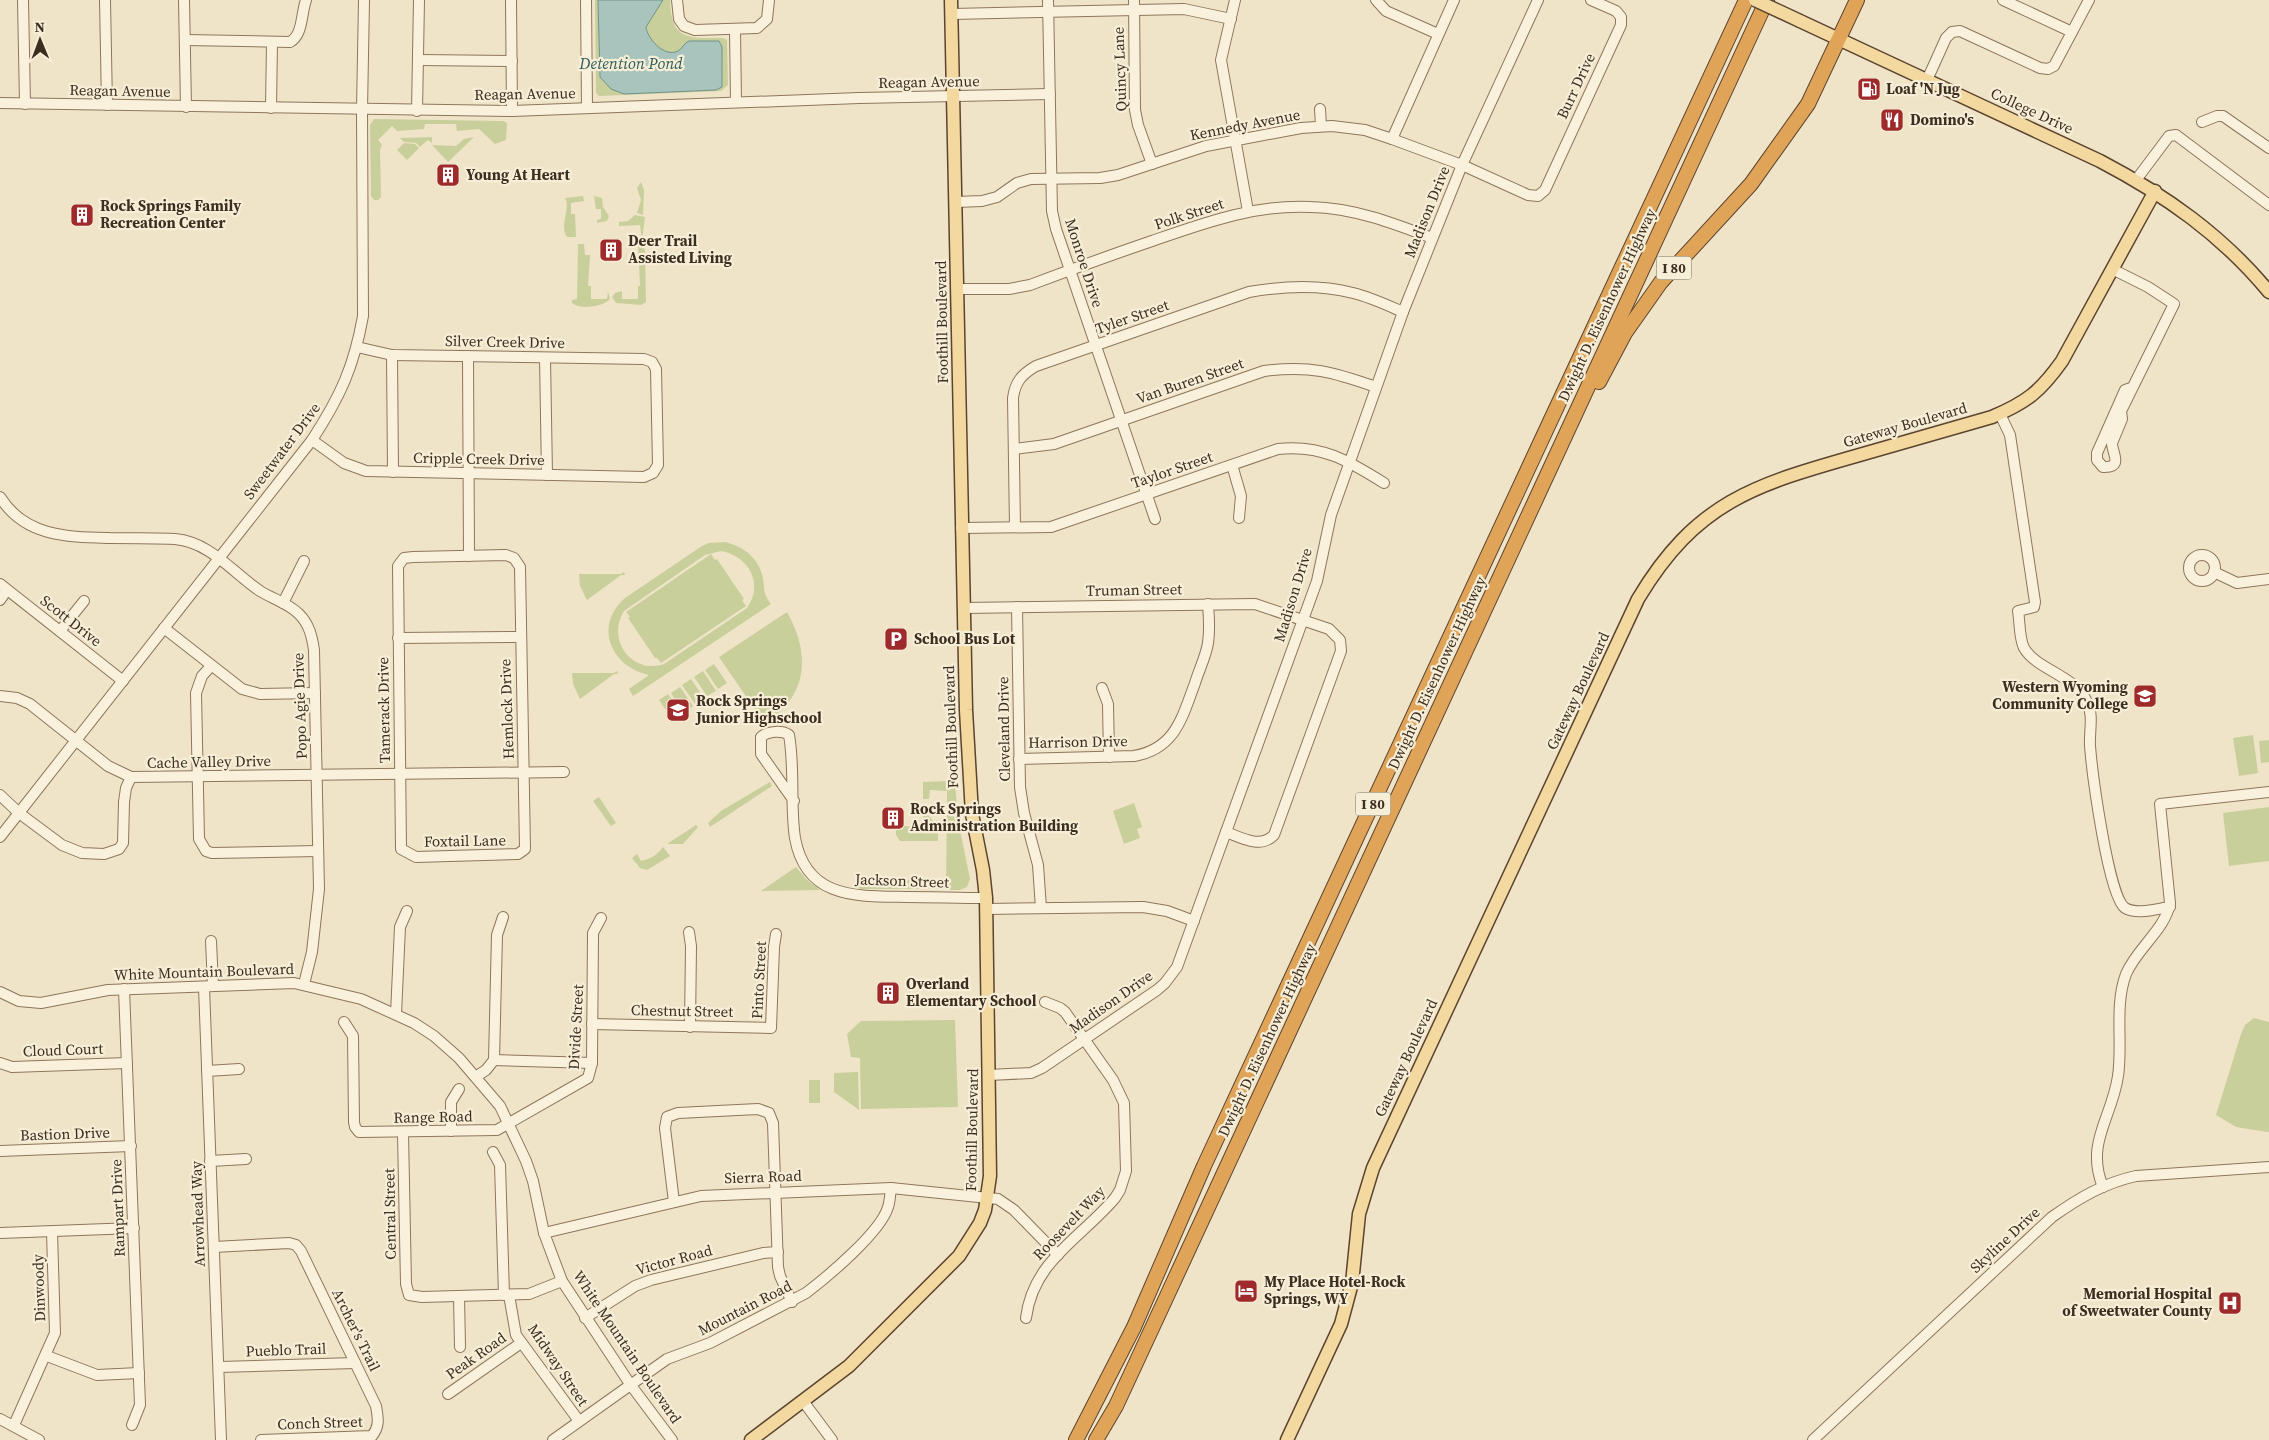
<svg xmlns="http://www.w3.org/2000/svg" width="2269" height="1440" viewBox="0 0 2269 1440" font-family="'Source Serif 4',serif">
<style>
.green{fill:#c9cf9b;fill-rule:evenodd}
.water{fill:#a9c4bc;stroke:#6f938a}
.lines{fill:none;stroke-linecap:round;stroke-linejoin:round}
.minor-casing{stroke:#8d765c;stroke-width:12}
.major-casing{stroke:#5b4430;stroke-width:15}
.highway-casing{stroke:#5b4430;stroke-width:16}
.minor{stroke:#faf1dc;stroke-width:10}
.major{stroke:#f3d9a0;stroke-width:12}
.highway{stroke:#e0a458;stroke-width:14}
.major-bridge-casing{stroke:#5b4430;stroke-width:15;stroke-linecap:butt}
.major-bridge{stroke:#f3d9a0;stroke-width:12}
.labels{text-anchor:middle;stroke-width:4.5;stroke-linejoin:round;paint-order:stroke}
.shield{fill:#f7eed8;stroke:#756857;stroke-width:1}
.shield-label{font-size:14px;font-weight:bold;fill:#3d2e20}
.street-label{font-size:15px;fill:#3d2e20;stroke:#f7eed8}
.poi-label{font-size:15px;font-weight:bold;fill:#3d2e20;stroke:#f7eed8;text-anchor:start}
.water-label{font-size:16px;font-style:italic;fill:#2f5d5a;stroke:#f7eed8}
</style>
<rect width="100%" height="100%" fill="#f0e4c8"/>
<g class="green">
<path d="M595,0H670C671,32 680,39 712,38C717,38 722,37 727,40L728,85L721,91L599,96L596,93Z"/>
<polygon points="374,119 503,121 507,123 506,140 495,144 479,129 457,131 456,124 425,124 424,129 397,131 392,126 378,140 382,145 380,150 381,197 378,200 374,200 371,196 370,125"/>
<polygon points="432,137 432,143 428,140 420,147 416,143 404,142 400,138"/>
<polygon points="474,137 448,162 432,145 456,146 464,139"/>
<polygon points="404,143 415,144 419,148 407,160 397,150"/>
<polygon points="641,182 644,190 643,215 637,213 641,200 637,188"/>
<path d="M583,196L584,201L571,203V214H575L576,237H567C559,225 571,209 565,198Z"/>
<polygon points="594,196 602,198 603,207 609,216 607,221 597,223 597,220 601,219 601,209 596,209"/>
<polygon points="635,215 645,217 642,240 640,225 619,226 619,222 628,221"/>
<polygon points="638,242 643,242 645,251 646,302 641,305 616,303 612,297 615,293 622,291 622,299 638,299 638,286 640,286"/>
<path d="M578,244H584L585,255H590L588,286H591V299H607L608,291L610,299C603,307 580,310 572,303V300L577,299Z"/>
<path d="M725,542C743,546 759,558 763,578C765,591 763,593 771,604L633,696L629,689L649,675C611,667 593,626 625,598L702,546L709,543ZM721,551C749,556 764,584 747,608L664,664C632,675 606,639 624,611L705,555Z"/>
<polygon points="711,554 715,560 717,559 744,599 742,600 746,606 661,663 657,658 655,658 628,618 630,617 626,612"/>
<polygon points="624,572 625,575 621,575 587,600 580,586 579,574 621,574"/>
<path d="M787,612C811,655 808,695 765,724L719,657Z"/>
<polygon points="714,664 727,683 718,689 705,670"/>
<polygon points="617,671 618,674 614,674 580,699 573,684 572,673 614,673"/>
<polygon points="703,671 716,691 707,696 694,677"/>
<polygon points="691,679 704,698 695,704 682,685"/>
<polygon points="680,687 693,706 684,712 671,693"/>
<polygon points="668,694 681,713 672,719 659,700"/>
<polygon points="2253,735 2258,773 2239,776 2233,738"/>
<polygon points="2269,740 2269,762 2261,763 2259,741"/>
<polygon points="947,781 955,785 959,825 970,879 967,887 960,890 946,890 947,791 930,790 929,799 923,799 923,782"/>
<polygon points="770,782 772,786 710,827 708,823 721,811"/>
<polygon points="599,797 616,823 611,826 593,801"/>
<polygon points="1134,803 1142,827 1137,829 1140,838 1124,844 1113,811"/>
<polygon points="2269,807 2269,861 2229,866 2223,813"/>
<polygon points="923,810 938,826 938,841 900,841 896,835 896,825 923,828"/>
<polygon points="696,825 698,827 683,844 667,844"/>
<path d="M663,847L670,856L647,870L640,868L632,858L637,854L641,861C651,859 658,854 663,847Z"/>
<polygon points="796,867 807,880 820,890 761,891"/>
<polygon points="856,879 939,881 939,889 861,889 857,887"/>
<polygon points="2254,1018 2269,1022 2269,1132 2267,1132 2236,1127 2216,1115 2241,1034 2245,1025"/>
<polygon points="955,1020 958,1107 861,1109 860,1058 851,1057 847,1034 861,1021"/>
<polygon points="858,1072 859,1110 834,1092 834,1073"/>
<rect x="809" y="1080" width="11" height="23"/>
</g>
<path class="water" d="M598,0H663L646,27C647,38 664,58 678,51C682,49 684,43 689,41H719L722,47V87L716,90L624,94L611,89L600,77Z"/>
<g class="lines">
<g class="minor-casing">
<g id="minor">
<polyline points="23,0 25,104"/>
<polyline points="105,0 107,105"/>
<polyline points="184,0 186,107"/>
<polyline points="511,0 512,111"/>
<polyline points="586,0 587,108"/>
<polyline points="677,0 679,19 684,26 695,30 757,28 767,19 769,0"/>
<polyline points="1048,0 1052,211 1056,229 1155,519"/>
<polyline points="1134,0 1135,110 1138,125 1152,164"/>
<polyline points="1235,0 1221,60 1248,211"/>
<polyline points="1376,0 1386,11 1438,34"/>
<polyline points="2003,0 2072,32"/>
<polyline points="952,14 1184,9 1231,19"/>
<polyline points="735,30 736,102"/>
<path d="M185,40L290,42C303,35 301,14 306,0"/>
<polyline points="418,60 512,61"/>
<polyline points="1927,80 1946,38 1952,32 1960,31 2040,68 2048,69 2054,66 2089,0"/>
<polyline points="0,103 512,111 859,98 1050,94"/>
<polyline points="271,108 272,42"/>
<polyline points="1320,109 1321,126"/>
<polyline points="417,111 419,0"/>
<polyline points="2202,122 2217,116 2223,116 2269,148"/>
<polyline points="1392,139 1454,0"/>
<polyline points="2136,180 2169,136 2176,135 2269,205"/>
<polyline points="956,202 982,201 997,197 1017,183 1031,179 1100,178 1118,175 1206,146 1301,128 1332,126 1365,130 1392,139 1462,165 1528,195 1538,196 1545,190 1621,25 1621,17 1616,11 1591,0"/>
<path d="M2112,269L2148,287L2174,304L2121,411L2122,419L2112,443C2112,453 2124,468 2103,467L2097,460V453L2125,390L2131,388"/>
<path d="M957,289H1009L1030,285C1070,270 1111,255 1152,241C1204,223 1255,204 1311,207C1354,208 1393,223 1432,238"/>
<polyline points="392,355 393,472"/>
<polyline points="468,356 469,556"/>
<polyline points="545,358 547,475"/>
<path d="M2000,414L2010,435L2035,602L2034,607L2018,611C2020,622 2019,638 2024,648C2037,670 2075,675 2087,702C2094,716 2089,731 2090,746C2092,771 2108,896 2125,908C2137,915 2156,909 2170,907"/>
<polyline points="312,440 344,463 366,471 644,477 653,473 658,465 656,369 652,362 644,359 392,355 357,347"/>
<path d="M1014,449L1054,444L1264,371C1310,365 1333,372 1376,387"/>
<polyline points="1232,465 1241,496 1239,518"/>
<path d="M0,497C25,537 68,537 110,538C132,538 153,538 175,539C210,542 232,572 260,591C273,599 288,603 299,614C309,624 312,636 314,650L319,889L312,952L304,984"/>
<path d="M1015,527L1013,398C1015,382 1022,374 1036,366L1249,292C1284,286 1318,284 1353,293C1370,297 1387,305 1403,312"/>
<path d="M961,528L1051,527L1278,449C1321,444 1349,461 1384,483"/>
<polygon points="506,555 514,558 520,567 525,849 518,854 416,857 401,849 398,566 404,558 413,557"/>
<circle cx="2202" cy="568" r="13"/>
<polyline points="2214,572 2237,583 2269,579"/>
<polyline points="0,584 123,681"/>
<polyline points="0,600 7,590"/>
<polyline points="283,603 304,561"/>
<polyline points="1017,607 1020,787 1024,813 1038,865 1041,908"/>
<path d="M963,608L1255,604L1329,629L1340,640L1341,651L1274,835C1260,849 1242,838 1226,832"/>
<polyline points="164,628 242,689 260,694 315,693"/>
<polyline points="60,631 84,601"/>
<polyline points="398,638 520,637"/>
<polyline points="211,666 202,676 196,693 199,839 206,851 212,853 318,851"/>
<polyline points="1102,688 1108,704 1109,757"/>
<polyline points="0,696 17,698 30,704 108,766 131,777 564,772"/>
<path d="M1019,759L1134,756C1175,749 1182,718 1195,683C1199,670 1206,656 1208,643C1210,630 1209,616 1208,604"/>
<polyline points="0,795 19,813 62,845 82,853 104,854 119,849 123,843 124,802 126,788 131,777"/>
<path d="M794,801L761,754V737C768,731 782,730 789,735C795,768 790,806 795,838C806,899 856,896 906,897C932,897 959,898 986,898"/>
<path d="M0,837L312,440C340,397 354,367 363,316L362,110L364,0"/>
<polyline points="986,909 1143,907 1167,911 1194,921"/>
<polyline points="689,932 691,946 690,1027"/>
<polyline points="211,941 213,986"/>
<polyline points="204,987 221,1440"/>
<polyline points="124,989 140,1405 132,1425"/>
<polyline points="0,992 19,1001 41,1003 108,990 294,983 361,999 414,1023 434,1036 459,1058 500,1106 526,1161 533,1181 544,1233 562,1281 630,1384 672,1440"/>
<polyline points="396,1014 400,927 407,911"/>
<polyline points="344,1022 353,1036 354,1122 355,1127 359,1132 497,1130 588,1078 592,1063 593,933 601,918"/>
<polyline points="592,1024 771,1028 774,947 776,934"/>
<polyline points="494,1060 592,1063"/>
<polyline points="0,1063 12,1067 127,1063"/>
<polyline points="207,1071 239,1069"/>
<polyline points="989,1075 1031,1073 1042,1068 1157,990 1165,983 1177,967 1317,581 1331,515 1403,312 1462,165 1538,0"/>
<polyline points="477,1076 486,1070 494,1060 497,935 503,917"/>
<polyline points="451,1131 451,1102 459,1089"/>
<polyline points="403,1133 406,1284 409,1295 422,1297 529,1294 562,1281"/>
<polyline points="0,1151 131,1146"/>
<polyline points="493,1152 500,1165 504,1295"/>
<polyline points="210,1161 246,1159"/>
<path d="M2103,1187C2085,1143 2112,1118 2118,1076C2123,1043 2114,1006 2126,974C2137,948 2165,930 2170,903L2160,804L2269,792"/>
<polyline points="674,1202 665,1128 667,1117 678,1113 758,1109 769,1113 773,1123 778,1267 780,1276 792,1302"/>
<polyline points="0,1233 134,1228"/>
<polyline points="544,1233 701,1196 891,1188 998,1199 1014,1210 1058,1255"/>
<path d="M214,1247L289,1243L296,1245L301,1251L376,1406C378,1418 380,1426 372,1436L261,1440"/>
<polyline points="509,1295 516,1335 579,1421"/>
<polyline points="459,1296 460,1347"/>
<polyline points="585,1318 635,1286 651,1280 763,1253 778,1252"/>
<path d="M1026,1318C1033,1261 1080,1239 1115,1198L1120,1190L1126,1171L1124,1103L1113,1080L1065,1012L1060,1008L1045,1002"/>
<polyline points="47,1356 97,1375 139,1373"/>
<polyline points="219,1367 355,1363"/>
<polyline points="448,1394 521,1343"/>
<polyline points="803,1401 832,1440"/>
<polyline points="0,1419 39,1440"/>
<polyline points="14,1425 55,1333 52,1232"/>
<path d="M553,1440L667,1359L710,1343L806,1293C827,1277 881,1232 888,1207C890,1202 890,1194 891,1188"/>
<path d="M1813,1440L2052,1217C2079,1198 2104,1183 2136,1176L2269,1167"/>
</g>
</g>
<g class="major-casing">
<g id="major">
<path d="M1800,21L2100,161C2165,195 2222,235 2269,292"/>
<polyline points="751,1440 849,1366 959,1256 980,1223 985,1210 990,1176 986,898 983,870 972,814 966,710 951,0"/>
<path d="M1287,1440L1341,1324L1352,1283L1359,1214L1373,1168L1638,599C1696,502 1754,485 1856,456C1901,443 1947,430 1992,417C2027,402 2040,392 2062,361L2155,191"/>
</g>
</g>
<g class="highway-casing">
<g id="highway">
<polyline points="1599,382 1625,333 1661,282 1751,184 1808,104 1857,0"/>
<polyline points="1076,1440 1134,1327 1204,1166 1746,0"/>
<polyline points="1096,1440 1116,1406 1767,0"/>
</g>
</g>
<use href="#minor" class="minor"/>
<use href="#major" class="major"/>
<use href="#highway" class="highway"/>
<g class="major-bridge-casing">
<polyline id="major-bridge" points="1755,0 1800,21"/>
</g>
<use href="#major-bridge" class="major-bridge"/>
</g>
<defs>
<g id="fuel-square" transform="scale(1.25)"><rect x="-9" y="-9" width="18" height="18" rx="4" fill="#9e2a2b" stroke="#f7eed8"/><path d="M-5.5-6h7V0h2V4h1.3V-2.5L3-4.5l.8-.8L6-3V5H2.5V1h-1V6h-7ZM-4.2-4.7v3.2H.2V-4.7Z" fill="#fff"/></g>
<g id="restaurant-square" transform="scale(1.25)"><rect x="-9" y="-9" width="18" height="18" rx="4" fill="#9e2a2b" stroke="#f7eed8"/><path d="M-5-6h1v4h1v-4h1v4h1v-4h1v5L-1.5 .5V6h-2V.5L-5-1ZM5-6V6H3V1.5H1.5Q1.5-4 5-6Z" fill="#fff"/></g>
<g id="building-square" transform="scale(1.25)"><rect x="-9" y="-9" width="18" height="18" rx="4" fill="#9e2a2b" stroke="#f7eed8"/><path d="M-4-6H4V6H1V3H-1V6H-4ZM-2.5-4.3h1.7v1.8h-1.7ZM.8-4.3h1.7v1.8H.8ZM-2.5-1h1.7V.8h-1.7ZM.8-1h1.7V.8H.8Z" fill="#fff"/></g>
<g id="parking-square" transform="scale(1.25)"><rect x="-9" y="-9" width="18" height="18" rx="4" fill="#9e2a2b" stroke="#f7eed8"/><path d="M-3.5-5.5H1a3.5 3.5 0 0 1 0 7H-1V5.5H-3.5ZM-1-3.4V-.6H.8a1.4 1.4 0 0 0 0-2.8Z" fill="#fff"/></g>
<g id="university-square" transform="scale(1.25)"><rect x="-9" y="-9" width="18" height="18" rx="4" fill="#9e2a2b" stroke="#f7eed8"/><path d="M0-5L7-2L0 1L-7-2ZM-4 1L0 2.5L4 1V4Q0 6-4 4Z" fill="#fff"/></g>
<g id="school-square" transform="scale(1.25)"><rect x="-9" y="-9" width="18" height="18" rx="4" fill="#9e2a2b" stroke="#f7eed8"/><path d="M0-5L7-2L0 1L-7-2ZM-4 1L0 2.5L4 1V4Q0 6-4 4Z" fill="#fff"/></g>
<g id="hotel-square" transform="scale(1.25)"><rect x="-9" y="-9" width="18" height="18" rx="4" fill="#9e2a2b" stroke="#f7eed8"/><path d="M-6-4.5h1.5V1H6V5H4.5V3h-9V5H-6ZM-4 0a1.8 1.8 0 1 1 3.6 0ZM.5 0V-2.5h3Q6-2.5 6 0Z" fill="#fff"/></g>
<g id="hospital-square" transform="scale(1.25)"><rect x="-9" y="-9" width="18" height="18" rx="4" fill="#9e2a2b" stroke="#f7eed8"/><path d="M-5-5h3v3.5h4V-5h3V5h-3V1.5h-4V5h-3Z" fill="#fff"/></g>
</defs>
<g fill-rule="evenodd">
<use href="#fuel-square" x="1869" y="89"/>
<use href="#restaurant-square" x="1892" y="120"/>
<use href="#building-square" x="448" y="175"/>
<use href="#building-square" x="82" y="215"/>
<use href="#building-square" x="611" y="250"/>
<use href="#parking-square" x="896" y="639"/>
<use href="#university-square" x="2145" y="696"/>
<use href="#school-square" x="678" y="710"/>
<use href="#building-square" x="893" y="818"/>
<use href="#building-square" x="888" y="993"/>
<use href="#hotel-square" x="1246" y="1291"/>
<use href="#hospital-square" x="2230" y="1303"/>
</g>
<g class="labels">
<g class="shield">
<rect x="1656.5" y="256.5" width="35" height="23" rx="4"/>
<rect x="1355.5" y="792.5" width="35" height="23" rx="4"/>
</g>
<g class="shield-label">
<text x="1674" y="273">I 80</text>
<text x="1373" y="809">I 80</text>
</g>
<g class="street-label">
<text transform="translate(1120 69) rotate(-92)" y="5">Quincy Lane</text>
<text transform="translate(929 82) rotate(-1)" y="5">Reagan Avenue</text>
<text transform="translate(1576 86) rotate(-65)" y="5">Burr Drive</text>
<text transform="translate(120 91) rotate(1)" y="5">Reagan Avenue</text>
<text transform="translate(525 94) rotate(-1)" y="5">Reagan Avenue</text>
<text transform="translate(2032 111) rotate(25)" y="5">College Drive</text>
<text transform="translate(1245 125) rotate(-11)" y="5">Kennedy Avenue</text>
<text transform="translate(1427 212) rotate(-68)" y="5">Madison Drive</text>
<text transform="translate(1189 214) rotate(-18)" y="5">Polk Street</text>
<text transform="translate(1084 263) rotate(72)" y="5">Monroe Drive</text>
<text transform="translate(1607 305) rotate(-65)" y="5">Dwight D. Eisenhower Highway</text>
<text transform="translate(1132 317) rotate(-19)" y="5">Tyler Street</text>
<text transform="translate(942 322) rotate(-91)" y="5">Foothill Boulevard</text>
<text transform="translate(505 342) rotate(1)" y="5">Silver Creek Drive</text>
<text transform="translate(1190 381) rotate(-19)" y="5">Van Buren Street</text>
<text transform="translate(1905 425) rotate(-16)" y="5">Gateway Boulevard</text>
<text transform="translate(282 451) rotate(-53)" y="5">Sweetwater Drive</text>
<text transform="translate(479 459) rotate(1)" y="5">Cripple Creek Drive</text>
<text transform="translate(1172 470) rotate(-19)" y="5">Taylor Street</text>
<text transform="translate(1134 590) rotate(-1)" y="5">Truman Street</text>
<text transform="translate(1293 595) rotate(-73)" y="5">Madison Drive</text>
<text transform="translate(71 621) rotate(38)" y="5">Scott Drive</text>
<text transform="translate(1437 673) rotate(-65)" y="5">Dwight D. Eisenhower Highway</text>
<text transform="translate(1578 691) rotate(-65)" y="5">Gateway Boulevard</text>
<text transform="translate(300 706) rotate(-92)" y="5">Popo Agie Drive</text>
<text transform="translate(507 709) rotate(-92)" y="5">Hemlock Drive</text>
<text transform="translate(384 710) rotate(-91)" y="5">Tamerack Drive</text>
<text transform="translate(951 727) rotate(-92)" y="5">Foothill Boulevard</text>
<text transform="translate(1004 729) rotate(-91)" y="5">Cleveland Drive</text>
<text transform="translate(1078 742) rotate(-1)" y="5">Harrison Drive</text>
<text transform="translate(209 762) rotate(-1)" y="5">Cache Valley Drive</text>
<text transform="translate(465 841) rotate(-1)" y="5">Foxtail Lane</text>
<text transform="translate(902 881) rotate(2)" y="5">Jackson Street</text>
<text transform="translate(204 972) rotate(-2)" y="5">White Mountain Boulevard</text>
<text transform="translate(759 980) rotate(-87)" y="5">Pinto Street</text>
<text transform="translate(1111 1002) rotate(-35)" y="5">Madison Drive</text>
<text transform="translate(682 1011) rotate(1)" y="5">Chestnut Street</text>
<text transform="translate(576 1027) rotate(-87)" y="5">Divide Street</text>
<text transform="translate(1267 1040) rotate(-65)" y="5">Dwight D. Eisenhower Highway</text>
<text transform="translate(63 1050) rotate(-2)" y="5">Cloud Court</text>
<text transform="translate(1406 1058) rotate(-65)" y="5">Gateway Boulevard</text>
<text transform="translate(433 1117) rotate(-1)" y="5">Range Road</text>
<text transform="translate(972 1130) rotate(-89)" y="5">Foothill Boulevard</text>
<text transform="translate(65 1134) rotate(-2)" y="5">Bastion Drive</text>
<text transform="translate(763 1177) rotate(-2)" y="5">Sierra Road</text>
<text transform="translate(118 1208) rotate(-92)" y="5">Rampart Drive</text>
<text transform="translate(198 1214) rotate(-92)" y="5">Arrowhead Way</text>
<text transform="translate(390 1214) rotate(-91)" y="5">Central Street</text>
<text transform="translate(1069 1223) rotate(-46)" y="5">Roosevelt Way</text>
<text transform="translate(2005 1240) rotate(-43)" y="5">Skyline Drive</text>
<text transform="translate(674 1260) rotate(-15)" y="5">Victor Road</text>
<text transform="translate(39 1288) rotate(-92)" y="5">Dinwoody</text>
<text transform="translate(745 1308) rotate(-27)" y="5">Mountain Road</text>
<text transform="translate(356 1330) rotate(64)" y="5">Archer's Trail</text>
<text transform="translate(627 1347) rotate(56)" y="5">White Mountain Boulevard</text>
<text transform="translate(286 1350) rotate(-2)" y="5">Pueblo Trail</text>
<text transform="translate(476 1356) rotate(-35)" y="5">Peak Road</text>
<text transform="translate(558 1365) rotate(56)" y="5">Midway Street</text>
<text transform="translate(320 1423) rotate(-2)" y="5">Conch Street</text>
</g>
<g class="poi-label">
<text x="1886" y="94">Loaf 'N Jug</text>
<text x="1910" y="125">Domino's</text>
<text x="466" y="180">Young At Heart</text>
<text x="100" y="211">Rock Springs Family<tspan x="100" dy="17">Recreation Center</tspan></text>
<text x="628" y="246">Deer Trail<tspan x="628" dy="17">Assisted Living</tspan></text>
<text x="914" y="644">School Bus Lot</text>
<text x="2128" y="692" text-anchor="end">Western Wyoming<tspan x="2128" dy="17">Community College</tspan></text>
<text x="696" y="706">Rock Springs<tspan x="696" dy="17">Junior Highschool</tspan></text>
<text x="910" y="814">Rock Springs<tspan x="910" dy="17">Administration Building</tspan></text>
<text x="906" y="989">Overland<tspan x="906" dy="17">Elementary School</tspan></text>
<text x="1264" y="1287">My Place Hotel-Rock<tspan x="1264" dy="17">Springs, WY</tspan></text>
<text x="2212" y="1299" text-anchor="end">Memorial Hospital<tspan x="2212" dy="17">of Sweetwater County</tspan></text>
</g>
<g class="water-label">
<text x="631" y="69">Detention Pond</text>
</g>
</g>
<g transform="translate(40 40) rotate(359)" stroke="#f7eed8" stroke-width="4" paint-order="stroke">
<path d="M0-4L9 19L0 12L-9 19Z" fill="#3d2e20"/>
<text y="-8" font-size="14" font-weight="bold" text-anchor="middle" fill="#3d2e20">N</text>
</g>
</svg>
